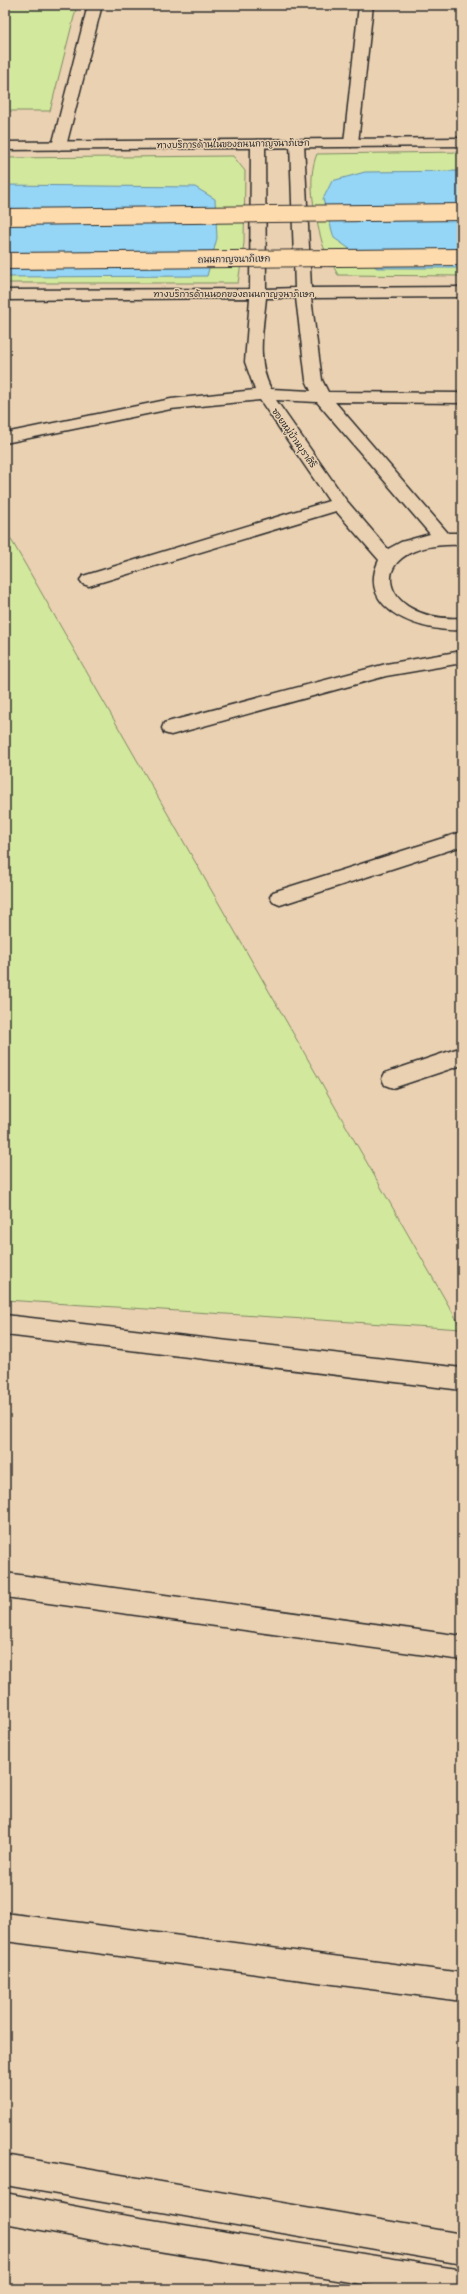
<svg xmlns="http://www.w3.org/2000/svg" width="467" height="2294" viewBox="0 0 467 2294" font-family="Pangolin,'Playpen Sans Thai',sans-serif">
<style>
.green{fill:#d2e89c;stroke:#7e8a64}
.water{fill:#95d5f6;stroke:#6b91a5}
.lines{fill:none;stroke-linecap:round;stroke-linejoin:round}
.lane-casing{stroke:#2b2b2b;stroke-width:3}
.street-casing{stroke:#2b2b2b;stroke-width:3}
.secondary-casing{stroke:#2b2b2b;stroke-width:3}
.lane{fill:#ead1b2;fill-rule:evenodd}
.street{fill:#ead1b2;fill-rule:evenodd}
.secondary{fill:#ead1b2;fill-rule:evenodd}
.highway-bridge-casing{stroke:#2b2b2b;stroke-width:18;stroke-linecap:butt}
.highway-bridge{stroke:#fedbac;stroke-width:16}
.labels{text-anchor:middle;stroke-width:3;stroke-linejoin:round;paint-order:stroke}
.far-street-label{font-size:9px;fill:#2b2b2b;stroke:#ead1b2}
</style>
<rect width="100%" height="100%" fill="#ead1b2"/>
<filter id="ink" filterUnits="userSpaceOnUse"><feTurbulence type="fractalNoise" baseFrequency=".025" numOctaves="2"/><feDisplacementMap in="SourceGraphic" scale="8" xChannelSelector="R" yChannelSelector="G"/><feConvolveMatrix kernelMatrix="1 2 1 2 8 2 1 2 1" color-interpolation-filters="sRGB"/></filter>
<g filter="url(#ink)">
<g class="green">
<polygon points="5,5 77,5 50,111 5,111"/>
<path d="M462,152V276L338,275C333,265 325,253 322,242C315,215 306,180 317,154Z"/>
<polygon points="233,156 245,171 244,243 238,283 5,283 5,158"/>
<polygon points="5,529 462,1329 5,1300"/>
</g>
<g class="water">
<polygon points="462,171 462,268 377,268 334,238 323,199 332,181 365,172"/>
<polygon points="5,185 195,187 215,199 217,238 207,276 5,277"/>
</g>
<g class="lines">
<g class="lane-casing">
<g id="lane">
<polygon points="88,5 102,5 66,146 59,150 52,146"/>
<polygon points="359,5 373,5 358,143 351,147 344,143"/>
</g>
</g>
<g class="street-casing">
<g id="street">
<path d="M297,139L304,143L311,288L462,287V297L311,298L322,380L328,392L462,393V403L335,402L448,533H462V545C358,540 377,624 462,618V630C425,633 354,611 379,560L336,511L95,584L89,586L83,584L80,580L83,576L329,501L260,400L171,409L5,443V433L171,399L255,390L245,362L250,298L5,300V290L250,289L251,144L258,140L265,144L266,289L295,288L290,143ZM266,298H296L306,380L311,391L271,389C256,361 263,329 266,298ZM276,400L317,402L430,534L401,542L388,549L346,500Z"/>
<polygon points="462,651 462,663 386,676 171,735 164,733 162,728 164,723 171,721 386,664"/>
<polygon points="462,832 462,846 280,905 273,902 270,897 273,892"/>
<polygon points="462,1047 462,1065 393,1088 385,1085 382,1079 385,1073"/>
<polygon points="5,1315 462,1368 462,1390 5,1335"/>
<polygon points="5,1573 462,1636 462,1660 5,1597"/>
<polygon points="5,1913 462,1973 462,2001 5,1941"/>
<polygon points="5,2155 462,2234 462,2264 5,2185"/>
<polygon points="5,2193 109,2213 462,2270 462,2289 393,2289 109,2243 5,2223"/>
</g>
</g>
<g class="secondary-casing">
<polygon id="secondary" points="462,138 462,146 5,150 5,142"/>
</g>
<use href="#lane" class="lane"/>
<use href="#street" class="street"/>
<use href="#secondary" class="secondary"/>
<g class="highway-bridge-casing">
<g id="highway-bridge">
<polyline points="5,217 462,212"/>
<polyline points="5,261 462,257"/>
</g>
</g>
<use href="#highway-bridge" class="highway-bridge"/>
</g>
</g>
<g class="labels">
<g class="far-street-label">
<text transform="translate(233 144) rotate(-1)" y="3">ทางบริการด้านในของถนนกาญจนาภิเษก</text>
<text transform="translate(234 259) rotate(-1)" y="3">ถนนกาญจนาภิเษก</text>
<text x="234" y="297">ทางบริการด้านนอกของถนนกาญจนาภิเษก</text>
<text transform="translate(294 438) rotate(55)" y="3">ซอยหมู่บ้านบุราศิริ</text>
</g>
</g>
<rect width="467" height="2294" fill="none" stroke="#ead1b2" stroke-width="20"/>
<rect x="10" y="10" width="447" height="2274" fill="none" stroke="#2b2b2b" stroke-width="1.5" filter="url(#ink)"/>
</svg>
